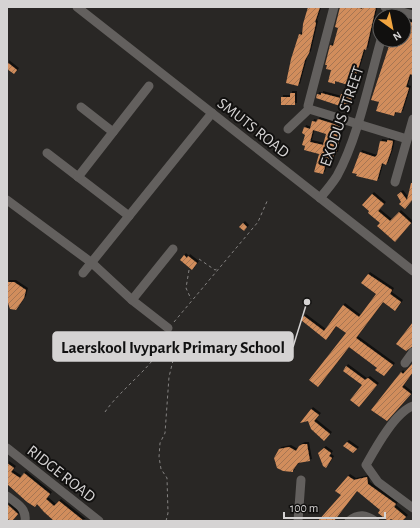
<svg xmlns="http://www.w3.org/2000/svg" width="420" height="528" viewBox="0 0 420 528" font-family="'Alegreya Sans',sans-serif">
<style>
.building{fill:url(#building-hatch);filter:url(#shadow)}
.lines{fill:none;stroke-linecap:round;stroke-linejoin:round}
.path{stroke:#858382;stroke-width:1;stroke-dasharray:3 3;stroke-linecap:butt}
.minor{stroke:#63605e;stroke-width:9}
.labels{text-anchor:middle;stroke-width:4;stroke-linejoin:round;paint-order:stroke}
.street-label{font-size:16px;fill:#d5d3d3;stroke:#11100f}
.leader{fill:none;stroke:#d5d3d3;stroke-width:1.5}
.callout-dot{fill:#d5d3d3;stroke:#11100f;stroke-width:1.5}
.callout{fill:#d5d3d3;stroke:#d5d3d3;stroke-width:1.5}
.callout-label{font-size:17px;text-anchor:middle;font-weight:bold;fill:#111}
</style>
<defs>
<pattern id="building-hatch" width="6" height="6" patternUnits="userSpaceOnUse"><rect width="6" height="6" fill="#d18d5c"/><path d="M-1 1l2-2M0 6l6-6M5 7l2-2" fill="none" stroke="#a67653"/></pattern>
<filter id="shadow"><feDropShadow dx="2" dy="-2" stdDeviation="0" flood-color="#0009"/></filter>
</defs>
<rect width="100%" height="100%" fill="#292725"/>
<g class="building">
<polygon points="308,7 320,7 315,22 316,23 309,53 305,60 298,86 286,83 291,59 299,34 302,35 303,24"/>
<polygon points="340,7 356,7 362,9 363,7 376,7 366,50 364,49 356,76 358,76 349,109 316,98 317,94 321,95 321,93 340,98 341,94 345,95 348,85 335,81 335,84 328,82 331,70 326,69 327,65 325,65 330,45 333,46 338,28 335,27"/>
<polygon points="404,20 413,23 413,71 412,75 410,74 406,87 409,88 401,113 395,112 394,116 376,111 379,102 371,100 391,40 404,40"/>
<polygon points="7,62 17,70 14,74 7,69"/>
<polygon points="290,93 295,93 295,105 281,105 281,97 290,97"/>
<polygon points="318,119 334,124 342,128 336,154 334,154 331,164 326,163 323,174 314,172 319,154 304,150 305,146 302,145 305,135 302,133 304,127 313,130 310,142 323,145 326,134 310,129 312,121 316,122"/>
<polygon points="387,140 393,141 391,151 386,165 382,163 377,181 356,176 357,174 352,173 360,152 375,157 377,155 380,141 387,142"/>
<polygon points="411,183 413,183 413,199 405,209 399,204 401,202 397,195 401,192 407,200"/>
<polygon points="372,194 384,204 378,211 390,221 399,212 411,223 395,242 377,226 380,223 368,213 369,211 362,205"/>
<polygon points="243,223 247,227 244,231 239,227"/>
<polygon points="184,255 187,258 188,256 197,263 192,270 180,260"/>
<polygon points="368,274 392,290 390,294 401,302 395,311 383,302 356,338 393,365 384,376 375,370 377,368 349,347 318,387 309,380 346,333 336,326 326,340 301,320 304,316 324,331 343,305 359,317 376,294 361,283"/>
<polygon points="7,282 14,282 26,290 24,298 16,310 10,309 7,300"/>
<polygon points="413,322 413,346 406,351 396,344"/>
<polygon points="413,363 413,372 402,387 411,394 387,421 371,410 401,372 403,374"/>
<polygon points="346,366 365,380 368,378 377,385 359,407 350,400 362,385 343,371"/>
<polygon points="311,409 319,415 314,421 330,434 324,441 311,429 308,421 300,423"/>
<polygon points="347,442 357,449 353,453 343,446"/>
<polygon points="303,444 307,444 310,461 298,463 293,470 293,472 283,471 277,468 274,458 279,449 289,447 296,451 299,446"/>
<polygon points="324,448 331,453 329,456 332,458 326,468 323,466 318,453"/>
<polygon points="7,463 14,468 11,472 20,478 24,473 50,494 46,499 54,506 59,501 84,521 54,521 44,512 37,504 35,507 27,502 7,484"/>
<polygon points="348,476 354,480 367,477 368,484 396,504 394,507 406,517 402,521 394,521 391,519 388,521 378,513 380,510 357,491 334,521 318,521 341,495 335,491"/>
<polygon points="7,504 18,514 12,521 7,519"/>
</g>
<g class="lines">
<g class="path">
<polyline points="199,259 215,270 219,268"/>
<polyline points="189,270 186,288 191,299"/>
<polyline points="174,322 258,222 268,199"/>
<path d="M105,412C121,388 158,364 166,337"/>
<polyline points="166,521 168,513 167,478 161,469 159,457 160,443 165,433 169,377 176,348 171,335"/>
</g>
<g class="minor">
<polyline points="77,7 413,271"/>
<polyline points="385,7 413,15"/>
<polyline points="81,107 113,132"/>
<polyline points="309,109 308,106 334,7"/>
<polyline points="309,109 407,139"/>
<polyline points="288,129 309,109"/>
<polyline points="47,153 129,216"/>
<polyline points="78,177 149,86"/>
<polyline points="395,182 413,119"/>
<path d="M320,198C326,191 332,184 337,176C358,138 369,82 381,40"/>
<polyline points="7,200 92,263 132,300 168,328"/>
<polyline points="83,273 212,113"/>
<polyline points="132,300 173,249"/>
<polyline points="405,363 413,352"/>
<path d="M413,406C395,412 375,449 366,465L378,482L413,508"/>
<polyline points="7,448 99,521"/>
<path d="M7,496C16,503 27,508 25,521"/>
<polyline points="298,521 301,480"/>
<path d="M349,521C359,513 366,515 375,521"/>
</g>
</g>
<g class="labels">
<g class="street-label">
<text transform="translate(341 116) rotate(-71)" y="6">EXODUS STREET</text>
<text transform="translate(254 127) rotate(38)" y="6">SMUTS ROAD</text>
<text transform="translate(62 473) rotate(38)" y="6">RIDGE ROAD</text>
</g>
</g>
<path class="leader" d="M307 302L293 347"/>
<circle class="callout-dot" cx="307" cy="302" r="4"/>
<rect class="callout" x="53" y="332" width="240" height="29" rx="4"/>
<g class="callout-label">
<text x="173" y="353">Laerskool Ivypark Primary School</text>
</g>
<rect width="420" height="528" fill="none" stroke="#d5d3d3" stroke-width="16"/>
<g transform="translate(392 28) rotate(147)"><circle r="19" fill="#11100f" stroke="#5f5e5d"/>
<path d="M0-3L7 15L0 10L-7 15Z" fill="#f1a540"/>
<text y="-6" font-size="11" font-weight="bold" text-anchor="middle" fill="#d5d3d3">N</text>
</g>
<path d="M284 512v6h101v-6" fill="none" stroke="#d5d3d3" stroke-width="2"/>
<text x="290" y="512" font-size="12" fill="#d5d3d3" stroke="#11100f" stroke-width="3" paint-order="stroke">100 m</text>
</svg>
